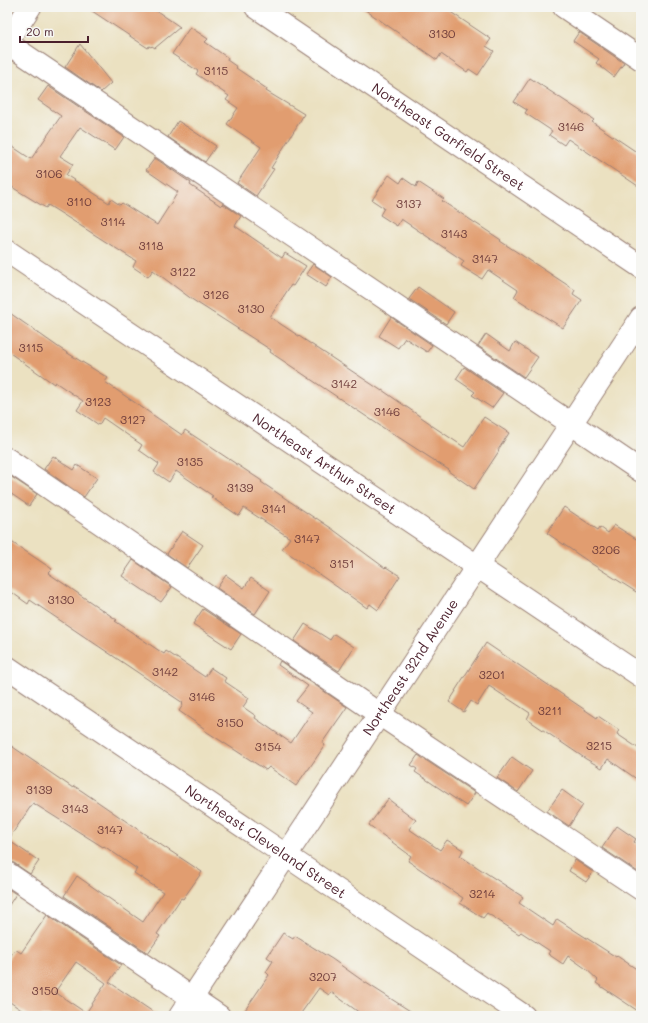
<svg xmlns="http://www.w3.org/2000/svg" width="648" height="1023" viewBox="0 0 648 1023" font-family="Mali,sans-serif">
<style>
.building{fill:#e19d6f;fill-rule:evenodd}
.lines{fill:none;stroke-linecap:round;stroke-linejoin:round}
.minor-casing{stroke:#9a8076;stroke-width:24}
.minor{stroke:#fff;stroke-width:22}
.labels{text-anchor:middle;stroke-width:3.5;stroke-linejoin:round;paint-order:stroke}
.number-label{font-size:12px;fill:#703e3c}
.street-label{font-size:14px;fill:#4a1f2b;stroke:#f6f6f2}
</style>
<rect width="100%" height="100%" fill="#f6f6f2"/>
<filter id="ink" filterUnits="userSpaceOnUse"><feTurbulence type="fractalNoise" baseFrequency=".025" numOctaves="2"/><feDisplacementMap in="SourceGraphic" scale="8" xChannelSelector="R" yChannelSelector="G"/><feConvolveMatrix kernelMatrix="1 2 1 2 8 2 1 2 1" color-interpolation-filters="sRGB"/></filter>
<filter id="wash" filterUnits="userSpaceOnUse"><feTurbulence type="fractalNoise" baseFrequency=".012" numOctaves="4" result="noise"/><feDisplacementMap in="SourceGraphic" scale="16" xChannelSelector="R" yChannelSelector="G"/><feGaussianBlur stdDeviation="0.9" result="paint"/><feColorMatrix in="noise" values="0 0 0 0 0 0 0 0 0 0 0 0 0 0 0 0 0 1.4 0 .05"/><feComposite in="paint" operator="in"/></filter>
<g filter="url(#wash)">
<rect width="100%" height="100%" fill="#ebe1c1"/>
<g id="blocks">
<g class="building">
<polygon points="86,7 151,7 180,27 155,48 152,46 151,47 149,46 148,48"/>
<polygon points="361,7 443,7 491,39 486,46 494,51 478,75 469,69 467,72 441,54 437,60"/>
<polygon points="190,27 208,39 205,42 228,58 227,60 237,67 236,68 267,89 266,91 304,114 300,121 271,168 274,169 256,196 237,183 261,147 227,124 238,108 226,100 229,96 196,74 198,71 172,54"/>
<polygon points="579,32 624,63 614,77 596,63 599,59 573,41"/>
<polygon points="80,44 111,83 101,92 65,67"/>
<polygon points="530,78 594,120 592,122 641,155 641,188 568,139 564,145 549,135 552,131 525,113 527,110 514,102"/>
<polygon points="48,86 124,137 115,150 80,127 60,156 73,164 66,175 109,203 111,199 120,205 122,203 157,225 178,192 146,170 155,158 191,183 190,185 221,206 223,204 241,216 235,226 282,258 285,253 306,266 293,286 291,285 270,317 382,391 382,390 431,424 431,425 464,447 484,417 509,433 498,450 499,451 474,489 448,471 449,470 392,433 391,433 270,352 271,350 193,300 153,270 148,277 133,267 136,261 48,205 46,208 7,184 7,143 31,159 61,116 38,100"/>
<polygon points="178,121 216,146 205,162 168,137"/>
<polygon points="389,175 400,183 403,178 416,187 418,182 444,199 442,201 501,240 500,241 575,290 573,294 582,300 563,328 514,297 518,290 488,270 482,279 461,266 464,261 401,219 397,226 380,215 384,208 372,200"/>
<polygon points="313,264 332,277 326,287 306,274"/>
<polygon points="418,287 454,312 446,324 409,299"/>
<polygon points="7,311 61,349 108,378 105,382 182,435 185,430 262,481 261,482 316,519 316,518 331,528 385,568 386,567 400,576 378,610 370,604 367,608 306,565 282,549 290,538 244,508 239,516 211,497 213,496 176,471 169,482 154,472 159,464 139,450 142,445 103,418 99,425 77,410 83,401 55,382 54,384 7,351"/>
<polygon points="391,317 432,345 427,352 405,338 398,348 379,336"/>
<polygon points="486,334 510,351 515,342 538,357 524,377 478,346"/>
<polygon points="464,367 503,393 492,408 472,395 475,392 456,379"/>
<polygon points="53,456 74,470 77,465 97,478 84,497 44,469"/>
<polygon points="7,474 37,494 29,506 7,491"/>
<polygon points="564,507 598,530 600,527 608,533 614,525 641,542 641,595 592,564 547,533"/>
<polygon points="182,531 203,545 187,568 167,554"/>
<polygon points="7,539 52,569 48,573 117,620 115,621 164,654 166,651 205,677 211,668 226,678 224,681 249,698 243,707 256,716 255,718 291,743 312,712 296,701 308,686 278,665 280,661 347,707 322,743 325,745 308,770 307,770 296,786 269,767 266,770 204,730 205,729 179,711 183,705 182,704 183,703 30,600 28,604 7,589"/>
<polygon points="133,560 172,587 161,602 122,576"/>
<polygon points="226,575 244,588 251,578 270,591 255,614 217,588"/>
<polygon points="203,609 241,634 231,649 193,624"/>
<polygon points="305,624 330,640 334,634 354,647 339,671 294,641"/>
<polygon points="486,643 597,718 598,716 619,730 617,734 641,750 641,782 608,759 602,768 586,759 527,719 530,713 489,686 477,705 471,701 464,712 449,702 456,691 455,691"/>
<polygon points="7,743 73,788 74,786 82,791 146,835 202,872 183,899 181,898 157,934 160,936 148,953 64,896 77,876 143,922 163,892 134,873 137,869 104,846 103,847 33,803 8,840 39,861 30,874 14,863 7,861"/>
<polygon points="418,755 475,793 466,806 415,772 417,769 411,765"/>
<polygon points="512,757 532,771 518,792 497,778"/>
<polygon points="562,790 583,805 569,826 547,811"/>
<polygon points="388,799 416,820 409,829 440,850 447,840 463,850 460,856 523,897 519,903 553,926 557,919 616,957 617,956 641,972 641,1013 596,983 598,980 585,968 568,956 563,964 548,954 550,951 521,932 519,934 487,913 483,918 460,903 463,898 408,861 411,856 369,825"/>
<polygon points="617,826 636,839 634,842 641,847 641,874 602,848"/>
<polygon points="575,860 593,872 586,882 569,871"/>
<polygon points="7,888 16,894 7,908"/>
<path d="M47,915L121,965L109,982L159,1016H30L7,1000V961L15,949L21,953ZM76,962L106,983L86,1013L55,992Z"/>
<polygon points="283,933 293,939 295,936 322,953 332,959 363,981 418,1016 364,1016 331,992 329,995 319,988 299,1016 241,1016 269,975 266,972 273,961 267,957"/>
</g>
</g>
</g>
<g filter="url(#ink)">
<use href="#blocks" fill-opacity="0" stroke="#9a8076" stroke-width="1"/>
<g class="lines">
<g class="minor-casing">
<g id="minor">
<path id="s1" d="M256,7L641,267"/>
<polyline points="564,7 641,59"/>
<polyline points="7,42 30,7"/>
<polyline points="7,43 641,471"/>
<path id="s2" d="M7,251L641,676"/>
<polyline points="7,459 379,714 641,889"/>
<path id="s3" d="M7,667L524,1016"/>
<polyline points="7,873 219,1016"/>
<path id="s4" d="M180,1016L641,318"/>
</g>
</g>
<use href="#minor" class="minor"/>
</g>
</g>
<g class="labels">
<g class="number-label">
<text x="442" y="38">3130</text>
<text x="216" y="75">3115</text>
<text x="571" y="131">3146</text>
<text x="49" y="178">3106</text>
<text x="79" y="206">3110</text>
<text x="409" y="208">3137</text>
<text x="113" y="226">3114</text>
<text x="454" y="238">3143</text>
<text x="151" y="250">3118</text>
<text x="485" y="263">3147</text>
<text x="183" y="276">3122</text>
<text x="216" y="299">3126</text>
<text x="251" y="313">3130</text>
<text x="31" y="352">3115</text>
<text x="344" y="388">3142</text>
<text x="98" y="406">3123</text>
<text x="387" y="416">3146</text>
<text x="133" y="424">3127</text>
<text x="190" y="466">3135</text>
<text x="240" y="492">3139</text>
<text x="274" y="513">3141</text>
<text x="307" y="543">3147</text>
<text x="606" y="554">3206</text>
<text x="342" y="568">3151</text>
<text x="61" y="604">3130</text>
<text x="165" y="676">3142</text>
<text x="492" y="679">3201</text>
<text x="202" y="701">3146</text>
<text x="550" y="715">3211</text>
<text x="230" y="727">3150</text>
<text x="599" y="750">3215</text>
<text x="268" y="751">3154</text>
<text x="39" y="794">3139</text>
<text x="75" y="813">3143</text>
<text x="110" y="834">3147</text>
<text x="482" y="898">3214</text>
<text x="323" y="981">3207</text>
<text x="45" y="995">3150</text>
</g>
<g class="street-label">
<text dy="5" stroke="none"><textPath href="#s1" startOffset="232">Northeast Garfield Street</textPath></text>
<text dy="5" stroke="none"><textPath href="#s2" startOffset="382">Northeast Arthur Street</textPath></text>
<text dy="5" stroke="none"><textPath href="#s4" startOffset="418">Northeast 32nd Avenue</textPath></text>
<text dy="5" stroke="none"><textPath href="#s3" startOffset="312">Northeast Cleveland Street</textPath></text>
</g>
</g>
<rect width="648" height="1023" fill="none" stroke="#f6f6f2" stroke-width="24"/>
<path d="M20 36v6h68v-6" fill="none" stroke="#4a1f2b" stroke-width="2"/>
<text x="26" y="36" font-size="12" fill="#4a1f2b" stroke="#f6f6f2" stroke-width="3" paint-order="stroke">20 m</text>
</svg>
